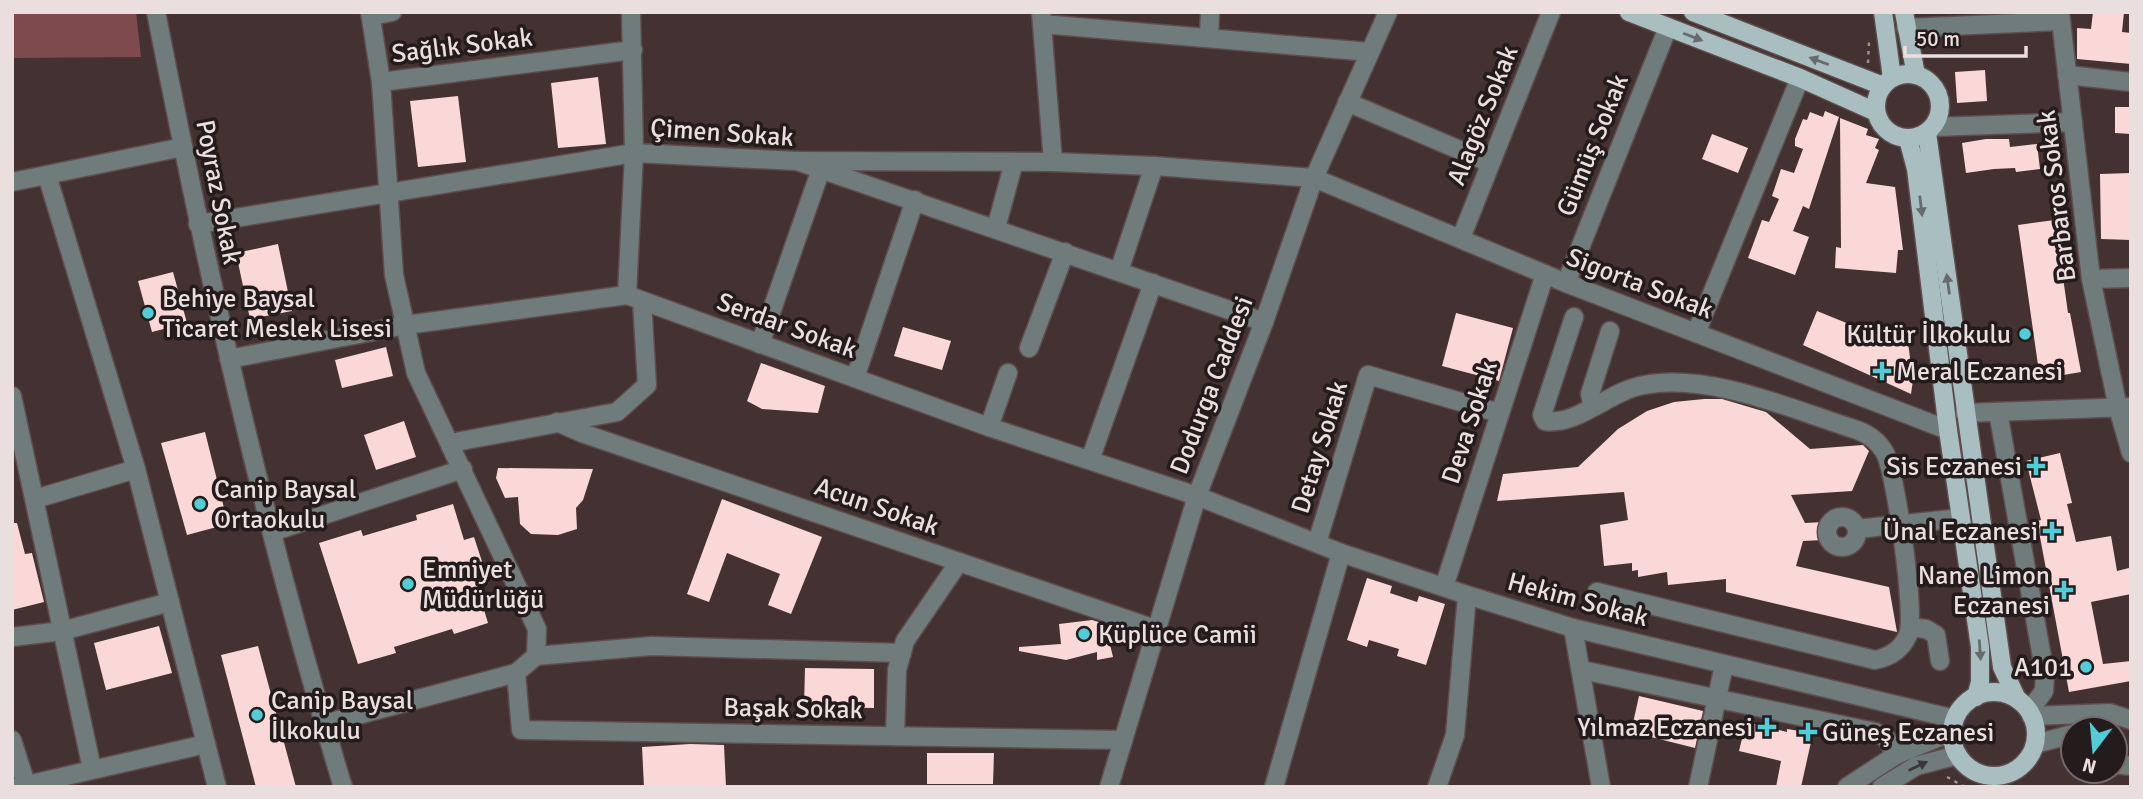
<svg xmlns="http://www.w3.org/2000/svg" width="2143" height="799" viewBox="0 0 2143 799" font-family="Signika,sans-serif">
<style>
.green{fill:#7f4a4e}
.building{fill:#fad8d8}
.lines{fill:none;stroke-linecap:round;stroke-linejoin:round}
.minor-casing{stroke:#5f4d4d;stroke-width:21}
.major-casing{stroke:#5f4d4d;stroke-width:21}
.path{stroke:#9f8f8f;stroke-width:2.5;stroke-dasharray:3.5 5;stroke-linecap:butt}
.minor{stroke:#707b7c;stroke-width:18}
.major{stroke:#a8bec0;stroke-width:18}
.oneway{fill:#666c6e}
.oneway2{fill:#3b3839}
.poi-dot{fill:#52ccd6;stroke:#241b1c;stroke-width:2.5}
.labels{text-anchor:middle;stroke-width:7;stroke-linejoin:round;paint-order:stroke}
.street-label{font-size:26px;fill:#ebdede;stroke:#241b1c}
.poi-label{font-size:26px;fill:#ebdede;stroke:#241b1c;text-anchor:start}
</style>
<rect width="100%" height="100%" fill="#443131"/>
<polygon class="green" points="12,12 136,12 141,57 12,58"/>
<g class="building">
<polygon points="2093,12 2124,12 2122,32 2131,33 2131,64 2077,59 2077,28 2091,29"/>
<polygon points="1985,70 1987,101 1957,103 1955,72"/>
<polygon points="598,77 606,144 558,148 551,83"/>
<polygon points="458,96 466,162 418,167 410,101"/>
<polygon points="2115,107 2131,107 2131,134 2115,133"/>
<polygon points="1825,111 1839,117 1809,209 1803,206 1793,231 1809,237 1795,275 1748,258 1762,220 1769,222 1779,199 1772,196 1781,169 1794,173 1803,149 1795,146 1795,139 1803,119 1807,120 1810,112 1823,117"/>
<polygon points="1840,118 1868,129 1866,135 1879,139 1875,148 1879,150 1866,183 1895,187 1903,250 1898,250 1896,273 1835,268 1836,247 1841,248"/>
<polygon points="1712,134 1748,148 1738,173 1702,159"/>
<polygon points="1986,139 2009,139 2010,147 2037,144 2040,169 2016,172 2015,168 1994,169 1966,173 1962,143"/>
<polygon points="2131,173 2131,240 2101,239 2100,174"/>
<polygon points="2055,220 2068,313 2070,313 2081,372 2040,379 2018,225"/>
<polygon points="278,244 292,311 250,319 236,253"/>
<polygon points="173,272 187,323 152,332 138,281"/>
<polygon points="1817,311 1876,335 1879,325 1907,335 1913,380 1911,394 1803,345"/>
<polygon points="1456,313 1513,328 1499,381 1442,366"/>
<polygon points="903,327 951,341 942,370 894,356"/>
<polygon points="386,347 393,376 342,388 335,360"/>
<polygon points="761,363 825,386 818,413 762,409 747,401"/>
<polygon points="1704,399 1722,399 1766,412 1810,449 1863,445 1869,451 1852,491 1791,495 1805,523 1824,522 1823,540 1803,541 1796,566 1889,587 1897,632 1726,592 1726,579 1668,585 1667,572 1638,577 1638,570 1632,571 1632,563 1604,566 1600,525 1628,520 1624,492 1497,501 1503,474 1578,467 1618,429 1647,411 1674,402"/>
<polygon points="404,421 416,457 376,470 364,435"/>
<polygon points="205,432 228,524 187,535 161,443"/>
<polygon points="2060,453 2072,503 2067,504 2076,542 2111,536 2117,571 2129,568 2131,576 2131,594 2091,602 2103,664 2131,661 2131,681 2069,692 2037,521 2041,520 2026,461"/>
<polygon points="498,468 593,469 583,500 576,508 577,529 558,535 531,534 520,524 518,497 505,498 496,478"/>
<polygon points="722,499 822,537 791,614 768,605 780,574 727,553 709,602 687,594"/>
<polygon points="453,504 464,540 474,537 489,583 477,587 488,623 454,634 452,629 394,647 396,653 358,664 319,543 361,530 363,536 417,520 416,515"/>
<polygon points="12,523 17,523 25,554 32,553 44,602 12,610"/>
<polygon points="1367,578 1392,586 1390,593 1417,602 1419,596 1445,604 1426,665 1397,656 1399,649 1369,640 1367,647 1347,640"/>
<polygon points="1092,620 1105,624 1113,657 1097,660 1097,652 1066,660 1019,651 1019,647 1061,644 1059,624"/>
<polygon points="159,626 172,673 106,690 94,643"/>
<polygon points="258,646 296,787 256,787 221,655"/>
<polygon points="805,668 874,669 874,708 804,707"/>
<polygon points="1639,696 1703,711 1695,748 1631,732"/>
<polygon points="1746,722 1787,732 1787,729 1813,733 1801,787 1776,787 1781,761 1739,751"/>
<polygon points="690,744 724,745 726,787 644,787 642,747"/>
<polygon points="927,753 994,753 993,784 927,784"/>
</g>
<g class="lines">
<g class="minor-casing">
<g id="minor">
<path d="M156,12C207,273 265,532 343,787"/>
<polyline points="631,12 634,153 627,295 989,427 1197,496 1341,553 1467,595 1573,628 1955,719"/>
<polyline points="1041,12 1053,162"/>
<polyline points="2060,12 2091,279 2118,408 2131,453"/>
<polyline points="371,16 392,12"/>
<polyline points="1042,24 1370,52"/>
<polyline points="1906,28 2060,21"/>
<polyline points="1209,37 1210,12"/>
<polyline points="2067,75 2131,82"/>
<polyline points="381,82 633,50"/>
<polyline points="1347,102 1490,163"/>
<polyline points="1933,127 2073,122"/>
<polyline points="797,161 1053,162 1154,166 1314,178 1566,283 1948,430"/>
<polyline points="12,182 183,147"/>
<polyline points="198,224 634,153 797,161 1264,322"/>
<polyline points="996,228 1014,162"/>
<polyline points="1461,238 1551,12"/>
<polyline points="1119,271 1154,166"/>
<polyline points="2091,279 2131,278"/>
<polyline points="1566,283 1668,27"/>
<path d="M1574,317L1542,415L1545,421C1578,426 1609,391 1644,385C1710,372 1793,410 1857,430C1868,434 1879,442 1885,453C1896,474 1916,616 1908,635C1902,649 1890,657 1875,660L1597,592"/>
<polyline points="1696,333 1800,78"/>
<polyline points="760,344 821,169"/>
<polyline points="1029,348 1065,252"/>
<polyline points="229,359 406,325 627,295"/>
<polyline points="855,378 915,200"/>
<polyline points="12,396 92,769"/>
<polyline points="1593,407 1590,394 1610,331"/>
<polyline points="1998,412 2045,674 2044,691 2029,711"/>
<polyline points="1965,413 2131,407"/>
<polyline points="557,422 582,433 1155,629"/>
<polyline points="989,427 1008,373"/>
<polyline points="450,443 617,412 647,385 642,301"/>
<polyline points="1090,460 1153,283"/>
<polyline points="136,469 217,787"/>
<polyline points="35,499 136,469 47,175"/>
<circle cx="1842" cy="532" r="15"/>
<polyline points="1857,529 1961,518"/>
<polyline points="272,532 463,469"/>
<polyline points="1317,543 1368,375 1499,413"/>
<polyline points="1444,587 1545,274"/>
<polyline points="1910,627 1926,629 1936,635 1940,661"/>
<polyline points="1573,628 1601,787"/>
<polyline points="12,637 62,631 170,602"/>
<polyline points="536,656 652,646 902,653"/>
<polyline points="1582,670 1875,732 1886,738 1896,755"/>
<polyline points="516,673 521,730 1122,740"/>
<polyline points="2031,716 2110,713 2131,720"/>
<polyline points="324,724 516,673 536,656 537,629 416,373 394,275 381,82 370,12"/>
<polyline points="895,736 897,670 905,641 959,562"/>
<polyline points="12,740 27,787"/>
<polyline points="2035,744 2073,734"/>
<polyline points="2115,764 2131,766"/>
<polyline points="18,787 206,744"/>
<polyline points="1109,787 1197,496 1264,322 1314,178 1388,12"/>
<polyline points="1274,787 1341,553"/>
<polyline points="1437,787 1455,735 1467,595"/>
<polyline points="1698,787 1724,665"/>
<polyline points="1847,787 1896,755 1952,732"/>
<polyline points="1882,787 1916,766 1958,755"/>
</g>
</g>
<g class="major-casing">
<g id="major">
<polyline points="1629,12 1800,78 1876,112"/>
<polyline points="1693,12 1883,86"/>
<polyline points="1883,12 1892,78"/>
<polyline points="1904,12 1916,75"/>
<circle cx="1908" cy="106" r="32"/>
<polyline points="1927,133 2002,667 2017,699"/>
<polyline points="1908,139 1916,169 1948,430 1980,647 1980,682 1976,697"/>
<circle cx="1994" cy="734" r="42"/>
</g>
</g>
<g class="path">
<polyline points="1868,63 1869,42"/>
<polyline points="1947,777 1965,787"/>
</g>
<use href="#minor" class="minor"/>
<use href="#major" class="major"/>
</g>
<defs><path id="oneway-solid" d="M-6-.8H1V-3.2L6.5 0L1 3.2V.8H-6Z" transform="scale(1.75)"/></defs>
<g class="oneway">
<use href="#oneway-solid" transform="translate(1693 37) rotate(21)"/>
<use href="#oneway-solid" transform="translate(1819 61) rotate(-159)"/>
<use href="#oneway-solid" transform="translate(1921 206) rotate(83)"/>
<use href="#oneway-solid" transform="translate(1948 284) rotate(-98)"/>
<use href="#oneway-solid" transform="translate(1980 650) rotate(86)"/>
</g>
<use class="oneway2" href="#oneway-solid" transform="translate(1918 766) rotate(-25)"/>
<g class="poi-dot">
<circle cx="148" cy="313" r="7"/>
<circle cx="2025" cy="334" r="7"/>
<path d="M1878.5 360.5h7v7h7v7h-7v7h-7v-7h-7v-7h7z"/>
<path d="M2032.5 455.5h7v7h7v7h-7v7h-7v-7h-7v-7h7z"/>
<circle cx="200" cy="504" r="7"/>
<path d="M2048.5 520.5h7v7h7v7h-7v7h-7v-7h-7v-7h7z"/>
<circle cx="408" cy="584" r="7"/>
<path d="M2060.5 579.5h7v7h7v7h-7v7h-7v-7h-7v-7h7z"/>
<circle cx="1084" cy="634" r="7"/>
<circle cx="2086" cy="667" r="7"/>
<circle cx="257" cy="715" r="7"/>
<path d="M1763.5 716.5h7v7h7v7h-7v7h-7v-7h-7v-7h7z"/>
<path d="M1804.5 721.5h7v7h7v7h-7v7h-7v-7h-7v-7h7z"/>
</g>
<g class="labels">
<g class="street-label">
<text transform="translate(462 45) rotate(-7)" y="9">Sağlık Sokak</text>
<text transform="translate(1482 115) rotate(-68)" y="9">Alagöz Sokak</text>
<text transform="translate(722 132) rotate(4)" y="9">Çimen Sokak</text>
<text transform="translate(1592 145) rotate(-68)" y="9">Gümüş Sokak</text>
<text transform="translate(219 192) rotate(79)" y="9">Poyraz Sokak</text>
<text transform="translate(2056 196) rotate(-97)" y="9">Barbaros Sokak</text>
<text transform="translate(1640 283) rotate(21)" y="9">Sigorta Sokak</text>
<text transform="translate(787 325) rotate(20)" y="9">Serdar Sokak</text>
<text transform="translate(1211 385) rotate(-69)" y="9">Dodurga Caddesi</text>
<text transform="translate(1469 422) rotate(-72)" y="9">Deva Sokak</text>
<text transform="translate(1319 447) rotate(-73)" y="9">Detay Sokak</text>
<text transform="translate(877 506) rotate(19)" y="9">Acun Sokak</text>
<text transform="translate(1578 599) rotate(15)" y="9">Hekim Sokak</text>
<text transform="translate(793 708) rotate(1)" y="9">Başak Sokak</text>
</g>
<g class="poi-label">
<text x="162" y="307">Behiye Baysal<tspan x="162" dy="30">Ticaret Meslek Lisesi</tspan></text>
<text x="2011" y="343" text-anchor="end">Kültür İlkokulu</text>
<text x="1896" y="380">Meral Eczanesi</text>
<text x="2022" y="475" text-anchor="end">Sis Eczanesi</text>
<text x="214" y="498">Canip Baysal<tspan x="214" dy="30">Ortaokulu</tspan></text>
<text x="2038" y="540" text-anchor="end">Ünal Eczanesi</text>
<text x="422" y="578">Emniyet<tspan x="422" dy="30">Müdürlüğü</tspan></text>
<text x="2050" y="584" text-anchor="end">Nane Limon<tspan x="2050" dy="30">Eczanesi</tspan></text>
<text x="1098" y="643">Küplüce Camii</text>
<text x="2072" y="676" text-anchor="end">A101</text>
<text x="271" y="709">Canip Baysal<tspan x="271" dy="30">İlkokulu</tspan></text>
<text x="1753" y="736" text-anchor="end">Yılmaz Eczanesi</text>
<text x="1822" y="741">Güneş Eczanesi</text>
</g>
</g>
<rect width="2143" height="799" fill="none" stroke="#ebdede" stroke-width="28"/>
<g transform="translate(2094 750) rotate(196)"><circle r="33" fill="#241b1c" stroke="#74696a" stroke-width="2"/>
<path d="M0-5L12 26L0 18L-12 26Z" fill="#52ccd6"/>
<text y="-10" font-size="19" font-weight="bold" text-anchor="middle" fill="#ebdede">N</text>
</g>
<path d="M1905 46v10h121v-10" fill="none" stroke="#ebdede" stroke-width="3.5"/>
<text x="1916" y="46" font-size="21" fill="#ebdede" stroke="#241b1c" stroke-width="5" paint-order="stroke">50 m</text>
</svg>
